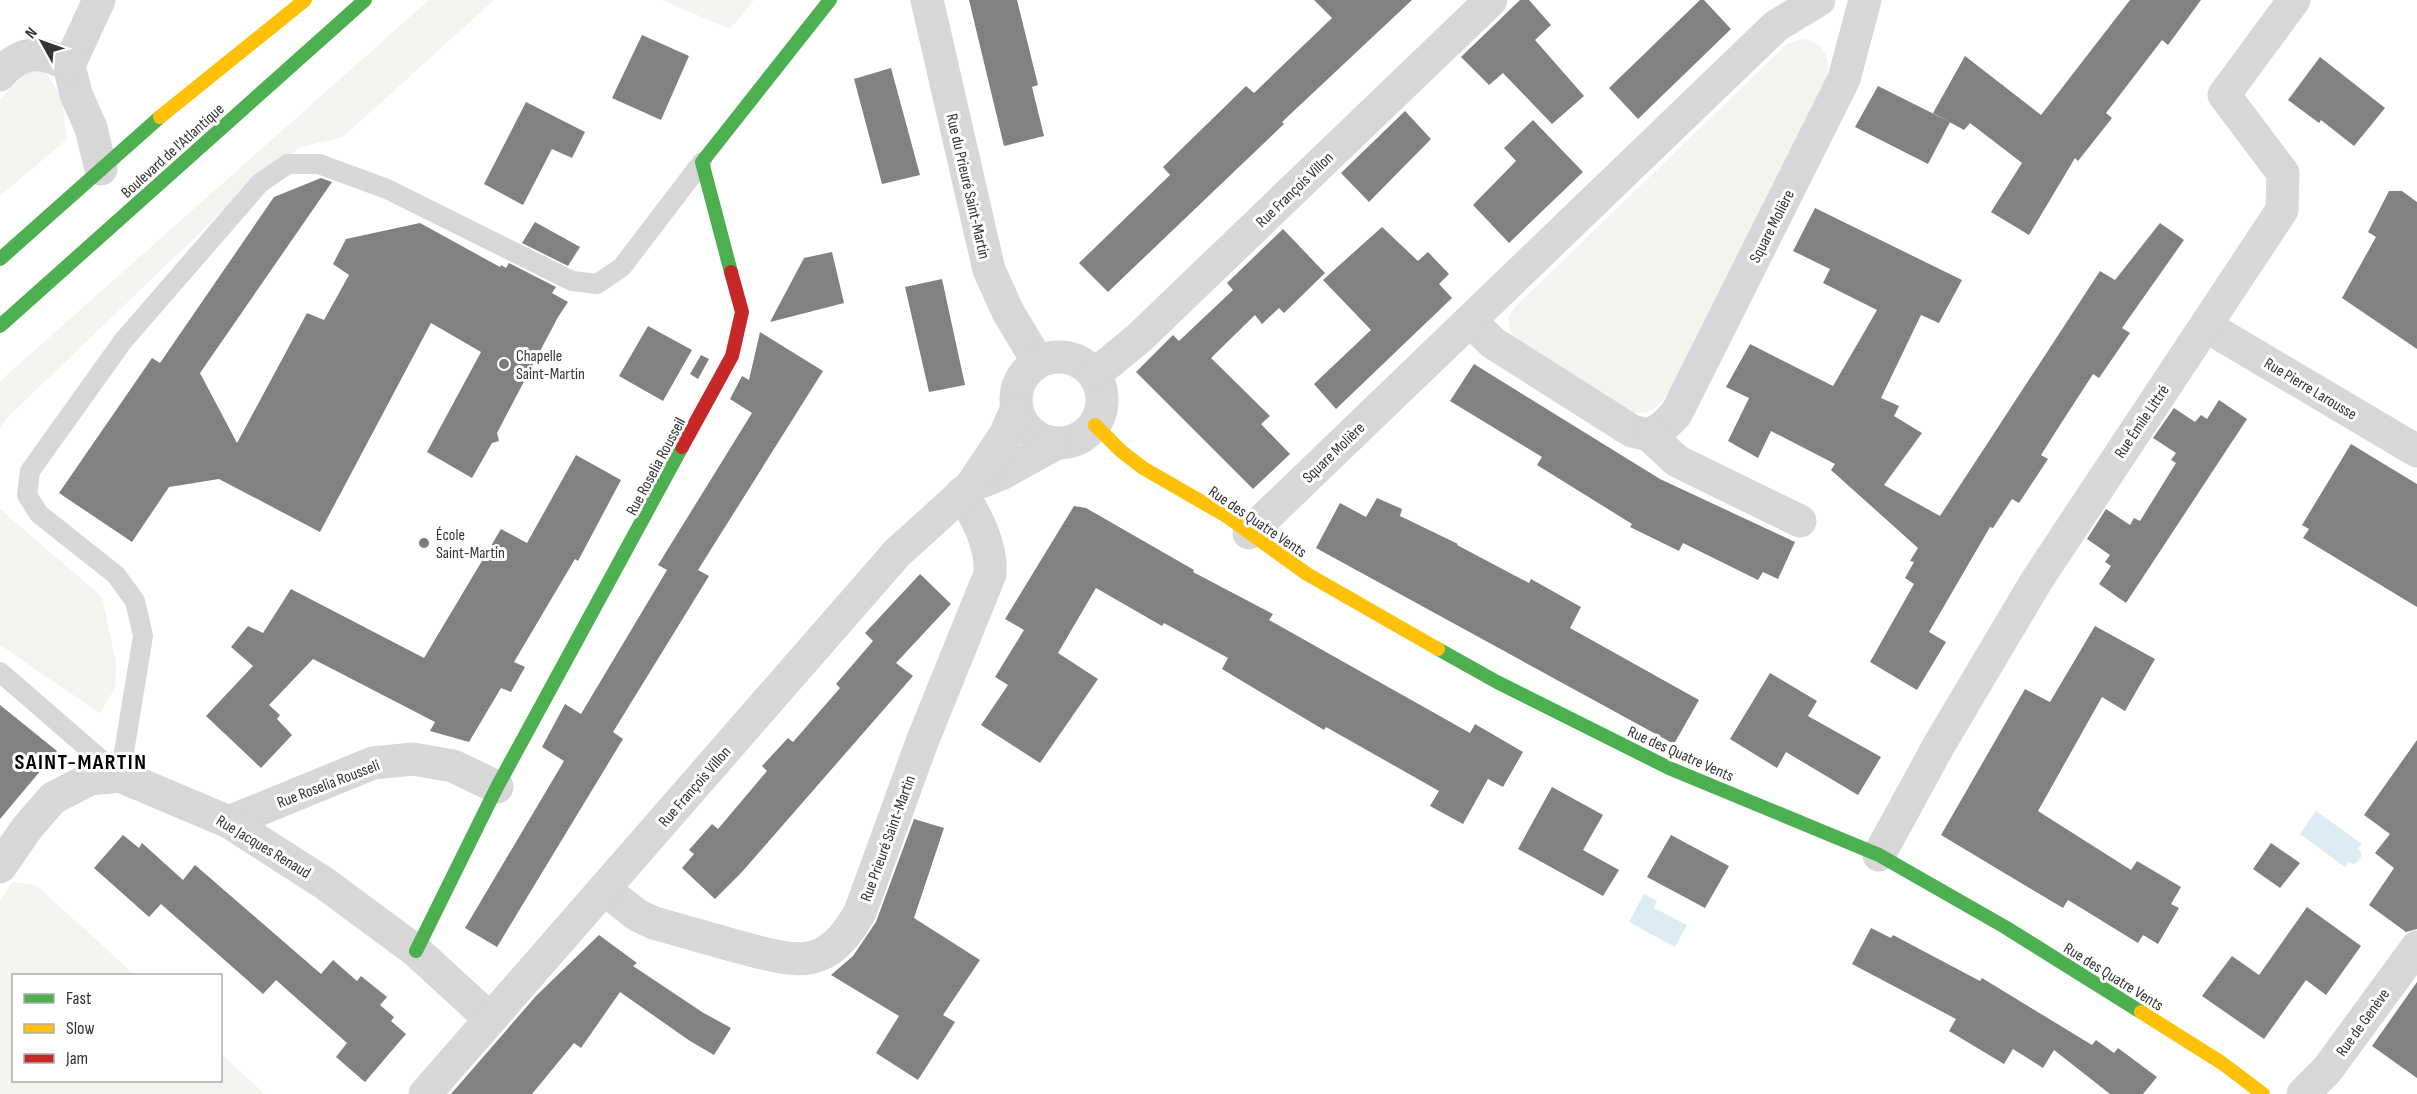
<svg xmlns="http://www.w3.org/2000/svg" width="2417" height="1094" viewBox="0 0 2417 1094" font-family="'Sofia Sans Condensed',sans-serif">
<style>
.green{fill:#f1f5ed}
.water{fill:#ddebf3}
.building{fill:#818181}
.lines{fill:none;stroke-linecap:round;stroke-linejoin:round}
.lane{stroke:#d7d7d7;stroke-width:20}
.street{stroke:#d7d7d7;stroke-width:33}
.fast{stroke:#4caf50;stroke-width:14}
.slow{stroke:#ffc107;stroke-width:14}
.jam{stroke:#c62828;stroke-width:14}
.poi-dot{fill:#7a7a7a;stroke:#fff;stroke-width:2}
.labels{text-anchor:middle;stroke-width:6;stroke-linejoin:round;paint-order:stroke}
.street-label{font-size:16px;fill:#333;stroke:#fff}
.poi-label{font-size:16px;fill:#333;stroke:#fff;text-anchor:start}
.district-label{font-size:22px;font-weight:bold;letter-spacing:1.5px;fill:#000;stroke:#fff}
</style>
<rect width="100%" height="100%" fill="#fff"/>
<g class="green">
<polygon points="429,0 494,0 343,137 300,147 243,191 5,420 0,430 0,381"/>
<polygon points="662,0 754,0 730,29"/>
<path d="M1801,39C1823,41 1831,56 1827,77L1670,390C1658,406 1653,416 1631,412L1519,343L1510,330L1508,317L1516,306L1787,44Z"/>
<polygon points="29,71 45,72 62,97 67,139 0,196 0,99"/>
<polygon points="0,509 102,597 116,663 115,688 100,713 0,645"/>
<polygon points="12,882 36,885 135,975 14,976 14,1080 220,1080 221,1054 265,1094 0,1094 0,901"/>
</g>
<g class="water">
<polygon points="2316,811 2362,844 2358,848 2362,854 2359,861 2354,864 2348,862 2345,867 2300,834"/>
<polygon points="1644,894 1657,901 1654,908 1687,925 1675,947 1629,922"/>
</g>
<g class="building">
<polygon points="969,0 1017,0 1038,85 1032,87 1044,136 1004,146"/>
<polygon points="1314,0 1412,0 1282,122 1284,124 1108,292 1079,263 1170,175 1163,167 1246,86 1254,93 1332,18"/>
<polygon points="1520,0 1529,0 1551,25 1535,40 1584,96 1552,124 1503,73 1489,85 1461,57"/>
<polygon points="1700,0 1704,0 1731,29 1638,119 1609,88"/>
<polygon points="2130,0 2201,0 2168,45 2162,40 2106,113 2112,118 2078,161 2075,158 2029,235 1991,212 2022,163 1970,123 1964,130 1933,113 1965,56 2041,115"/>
<polygon points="642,35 689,56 661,120 612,98"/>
<polygon points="2320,57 2385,108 2354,146 2321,120 2319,123 2288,100"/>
<polygon points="891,68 920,175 882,184 854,79"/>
<polygon points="1878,86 1950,122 1928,164 1855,127"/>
<polygon points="526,102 585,132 572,158 552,149 523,205 484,184"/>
<polygon points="1405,111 1431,139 1369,202 1341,173"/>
<polygon points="1533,120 1583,172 1509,243 1473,205 1516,161 1504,148"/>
<polygon points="321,178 332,182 200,373 237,443 307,313 324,320 349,275 333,264 346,239 420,223 500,267 501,265 506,268 509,263 556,287 552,293 568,302 558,317 497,433 499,441 492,443 472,478 427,452 481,352 431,323 320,532 219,479 169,487 132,542 59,493 152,358 160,363 274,197"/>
<polygon points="2389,191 2402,191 2417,202 2417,349 2342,298 2376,237 2368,232"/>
<polygon points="1815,208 1962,280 1939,323 1921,315 1881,398 1899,406 1894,416 1922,433 1884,485 1940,516 2100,271 2115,280 2160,223 2184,240 2122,328 2130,333 2099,378 2093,374 2060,425 2041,455 2048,459 2019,503 2012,499 1993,528 1990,527 1929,632 1946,642 1917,690 1870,662 1914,584 1905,578 1914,562 1910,561 1918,548 1831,470 1835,464 1771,431 1758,458 1728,441 1749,398 1726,387 1750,344 1833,386 1877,310 1823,283 1830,269 1793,251"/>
<polygon points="535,222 580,247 568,266 522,243"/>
<polygon points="1382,227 1418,261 1428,252 1449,274 1439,284 1452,298 1336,409 1314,384 1371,330 1323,280"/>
<polygon points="1283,229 1325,273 1284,313 1279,308 1262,324 1255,315 1211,358 1270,416 1261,424 1290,454 1253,489 1136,372 1173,335 1179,341 1233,290 1227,283"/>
<polygon points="832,252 844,303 770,322 804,258"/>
<polygon points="942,279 965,385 929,392 905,287"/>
<polygon points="648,326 692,350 663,401 619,376"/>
<polygon points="760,332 823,371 698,570 709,576 613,732 623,739 497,947 465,928 564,761 542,747 565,704 581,714 667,570 658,565 752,413 730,399 742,376 749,380"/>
<polygon points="701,355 709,359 698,379 690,374"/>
<polygon points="1474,364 1660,479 1795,542 1778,579 1763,572 1758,580 1683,543 1679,551 1630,527 1632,524 1537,465 1542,457 1450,401"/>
<polygon points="2219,400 2247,419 2126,603 2099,584 2111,566 2105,562 2110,555 2087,539 2106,509 2130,525 2134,518 2140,521 2176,463 2171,460 2176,453 2153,438 2174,408 2195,422 2201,415 2207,419"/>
<polygon points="2351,444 2417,484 2417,607 2303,538 2309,529 2302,525"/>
<polygon points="576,455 621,480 578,561 575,559 514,662 525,667 511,692 501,688 469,742 430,731 435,722 313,659 269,705 280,715 277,719 292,735 261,768 206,716 253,666 231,647 248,626 263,633 291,589 424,658 501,529 527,543"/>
<polygon points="1377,498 1402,509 1400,516 1458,544 1457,545 1529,583 1531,579 1581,607 1570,628 1699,700 1674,744 1316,548 1340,503 1366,517"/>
<polygon points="1074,506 1086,508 1194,570 1193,572 1273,614 1269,620 1470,733 1475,724 1523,752 1503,787 1488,779 1463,824 1430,806 1439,791 1326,727 1324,730 1222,669 1228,658 1164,623 1162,626 1096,588 1058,653 1098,679 1040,763 981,725 1008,685 995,677 1024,630 1005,619"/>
<polygon points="920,574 951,604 896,663 913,676 741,873 715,899 682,868 694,854 689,850 712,824 718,829 767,771 762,766 788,738 793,742 840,688 836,684 873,641 865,633"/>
<polygon points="2095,626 2155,659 2125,711 2102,697 2038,811 2131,870 2137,861 2181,887 2171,904 2179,908 2158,944 2143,935 2138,943 2068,900 2063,908 1941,835 2025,689 2050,702"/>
<polygon points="1770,673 1817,701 1808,716 1881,757 1858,795 1786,752 1777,768 1730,739"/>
<polygon points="0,705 57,751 0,819"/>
<polygon points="2417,740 2417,929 2406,932 2369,905 2394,868 2375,853 2390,834 2364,815"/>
<polygon points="1552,787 1603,815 1583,850 1619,870 1603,896 1518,849"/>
<polygon points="914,819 944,828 914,918 980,960 943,1015 955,1022 918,1080 876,1053 899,1016 831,975 853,956 876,922"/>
<polygon points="123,835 139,848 142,843 183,880 195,865 321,974 333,960 357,981 361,976 387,997 380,1005 394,1017 391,1021 406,1034 365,1082 336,1057 347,1043 276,980 263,994 161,904 149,917 94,868"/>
<polygon points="1671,835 1729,866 1705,908 1647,877"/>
<polygon points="2271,843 2300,863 2280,888 2253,869"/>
<polygon points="2307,907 2361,946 2326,995 2306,980 2264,1039 2202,996 2232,956 2259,975"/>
<polygon points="1871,928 1891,938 1893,935 1980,981 1982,978 2092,1045 2096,1040 2114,1053 2118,1048 2157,1077 2143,1094 2110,1094 2054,1050 2043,1068 2013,1049 2004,1064 1949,1031 1956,1019 1852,964"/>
<polygon points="599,935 637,963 633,966 702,1012 731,1028 714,1055 690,1041 620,992 581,1048 574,1043 532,1094 451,1094 536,996"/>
<polygon points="2417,982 2417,1078 2372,1046"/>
</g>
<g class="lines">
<g class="lane">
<polyline points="0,672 120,776"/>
<polyline points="120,776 143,636 135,601 116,575 39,514 27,495 30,471 123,341 260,183 288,164 319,164 387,189 572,281 597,284 622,267 702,162"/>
</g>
<g class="street">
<polyline points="99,0 69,65 76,94 91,128 101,169"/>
<polyline points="927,0 989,270 1008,312 1038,362"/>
<path d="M0,75C21,49 42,51 69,65"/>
<polyline points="1470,321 1493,343 1632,431 1649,435 1663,427 1676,414 1844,79 1865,0"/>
<polyline points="2206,326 2417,451"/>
<circle cx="1059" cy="400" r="43"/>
<polyline points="1094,375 1139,338 1491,0"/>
<polyline points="1649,435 1677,461 1800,521"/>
<polyline points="971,486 1001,474 1055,444"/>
<polyline points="1249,533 1776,26 1819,0"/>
<polyline points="229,822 373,763 413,759 453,766 497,787"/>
<polyline points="1879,855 1939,745 2037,580 2282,210 2283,173 2224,95 2294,0"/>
<polyline points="0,867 27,828 53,798 90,779 120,776 229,822 324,883 416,951 489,1018"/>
<path d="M604,889L637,915L654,923C682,931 711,939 739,947C797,962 826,973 860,912L922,742L990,574C992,545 977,518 962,493"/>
<polyline points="425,1094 897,553 971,486 1005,435 1016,410"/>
<polyline points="2303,1094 2327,1070 2417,947"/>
</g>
<g class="fast">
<polyline points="0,259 160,117"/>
<polyline points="731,272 702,162 830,0"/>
<polyline points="0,326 365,0"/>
<polyline points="1438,649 1497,682 1669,768 1879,855 2005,927 2141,1012"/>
<polyline points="416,951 497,787 682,447"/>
</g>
<g class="slow">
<polyline points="160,117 305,0"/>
<polyline points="1095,425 1121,451 1143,468 1228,517 1307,574 1438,649"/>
<polyline points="2141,1012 2222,1063 2263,1094"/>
</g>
<polyline class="jam" points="682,447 732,356 742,312 731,272"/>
</g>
<g class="poi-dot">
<circle cx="504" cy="364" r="6"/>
<circle cx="424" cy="543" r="6"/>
</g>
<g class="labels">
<g class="street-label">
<text transform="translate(172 150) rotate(-42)" y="6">Boulevard de l'Atlantique</text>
<text transform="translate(969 186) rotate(77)" y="6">Rue du Prieuré Saint-Martin</text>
<text transform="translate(1294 189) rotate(-44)" y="6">Rue François Villon</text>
<text transform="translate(1771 226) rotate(-63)" y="6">Square Molière</text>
<text transform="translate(2311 388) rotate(31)" y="6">Rue Pierre Larousse</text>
<text transform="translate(2141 421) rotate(-56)" y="6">Rue Émile Littré</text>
<text transform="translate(1333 452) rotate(-44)" y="6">Square Molière</text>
<text transform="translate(655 466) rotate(-62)" y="6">Rue Roselia Rousseil</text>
<text transform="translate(1258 521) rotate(34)" y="6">Rue des Quatre Vents</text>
<text transform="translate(1681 753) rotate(24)" y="6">Rue des Quatre Vents</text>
<text transform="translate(328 783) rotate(-21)" y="6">Rue Roselia Rousseli</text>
<text transform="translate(694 786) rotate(-49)" y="6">Rue François Villon</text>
<text transform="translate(887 838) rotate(-70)" y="6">Rue Prieuré Saint-Martin</text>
<text transform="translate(264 846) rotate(31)" y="6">Rue Jacques Renaud</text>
<text transform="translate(2114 976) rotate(32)" y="6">Rue des Quatre Vents</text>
<text transform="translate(2362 1022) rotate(-54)" y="6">Rue de Genève</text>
</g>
<g class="poi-label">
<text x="516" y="361">Chapelle<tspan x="516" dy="18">Saint-Martin</tspan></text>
<text x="436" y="540">École<tspan x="436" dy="18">Saint-Martin</tspan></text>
</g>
<g class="district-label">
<text x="81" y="769">SAINT-MARTIN</text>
</g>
</g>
<rect x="12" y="974" width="210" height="108" fill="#ffffff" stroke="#adadad" stroke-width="1.5"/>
<rect x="24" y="994" width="30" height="9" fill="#4caf50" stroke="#adadad" stroke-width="1.5"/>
<text x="66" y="1004" font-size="18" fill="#333333">Fast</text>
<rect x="24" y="1024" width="30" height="9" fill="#ffc107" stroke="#adadad" stroke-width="1.5"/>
<text x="66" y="1034" font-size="18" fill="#333333">Slow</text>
<rect x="24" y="1054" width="30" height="9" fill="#c62828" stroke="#adadad" stroke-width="1.5"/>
<text x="66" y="1064" font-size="18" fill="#333333">Jam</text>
<g transform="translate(42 42) rotate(310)" stroke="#ffffff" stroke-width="4.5" paint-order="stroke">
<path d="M0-4.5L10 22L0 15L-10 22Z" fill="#333333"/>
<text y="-9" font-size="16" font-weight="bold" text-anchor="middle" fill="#333333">N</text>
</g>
</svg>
